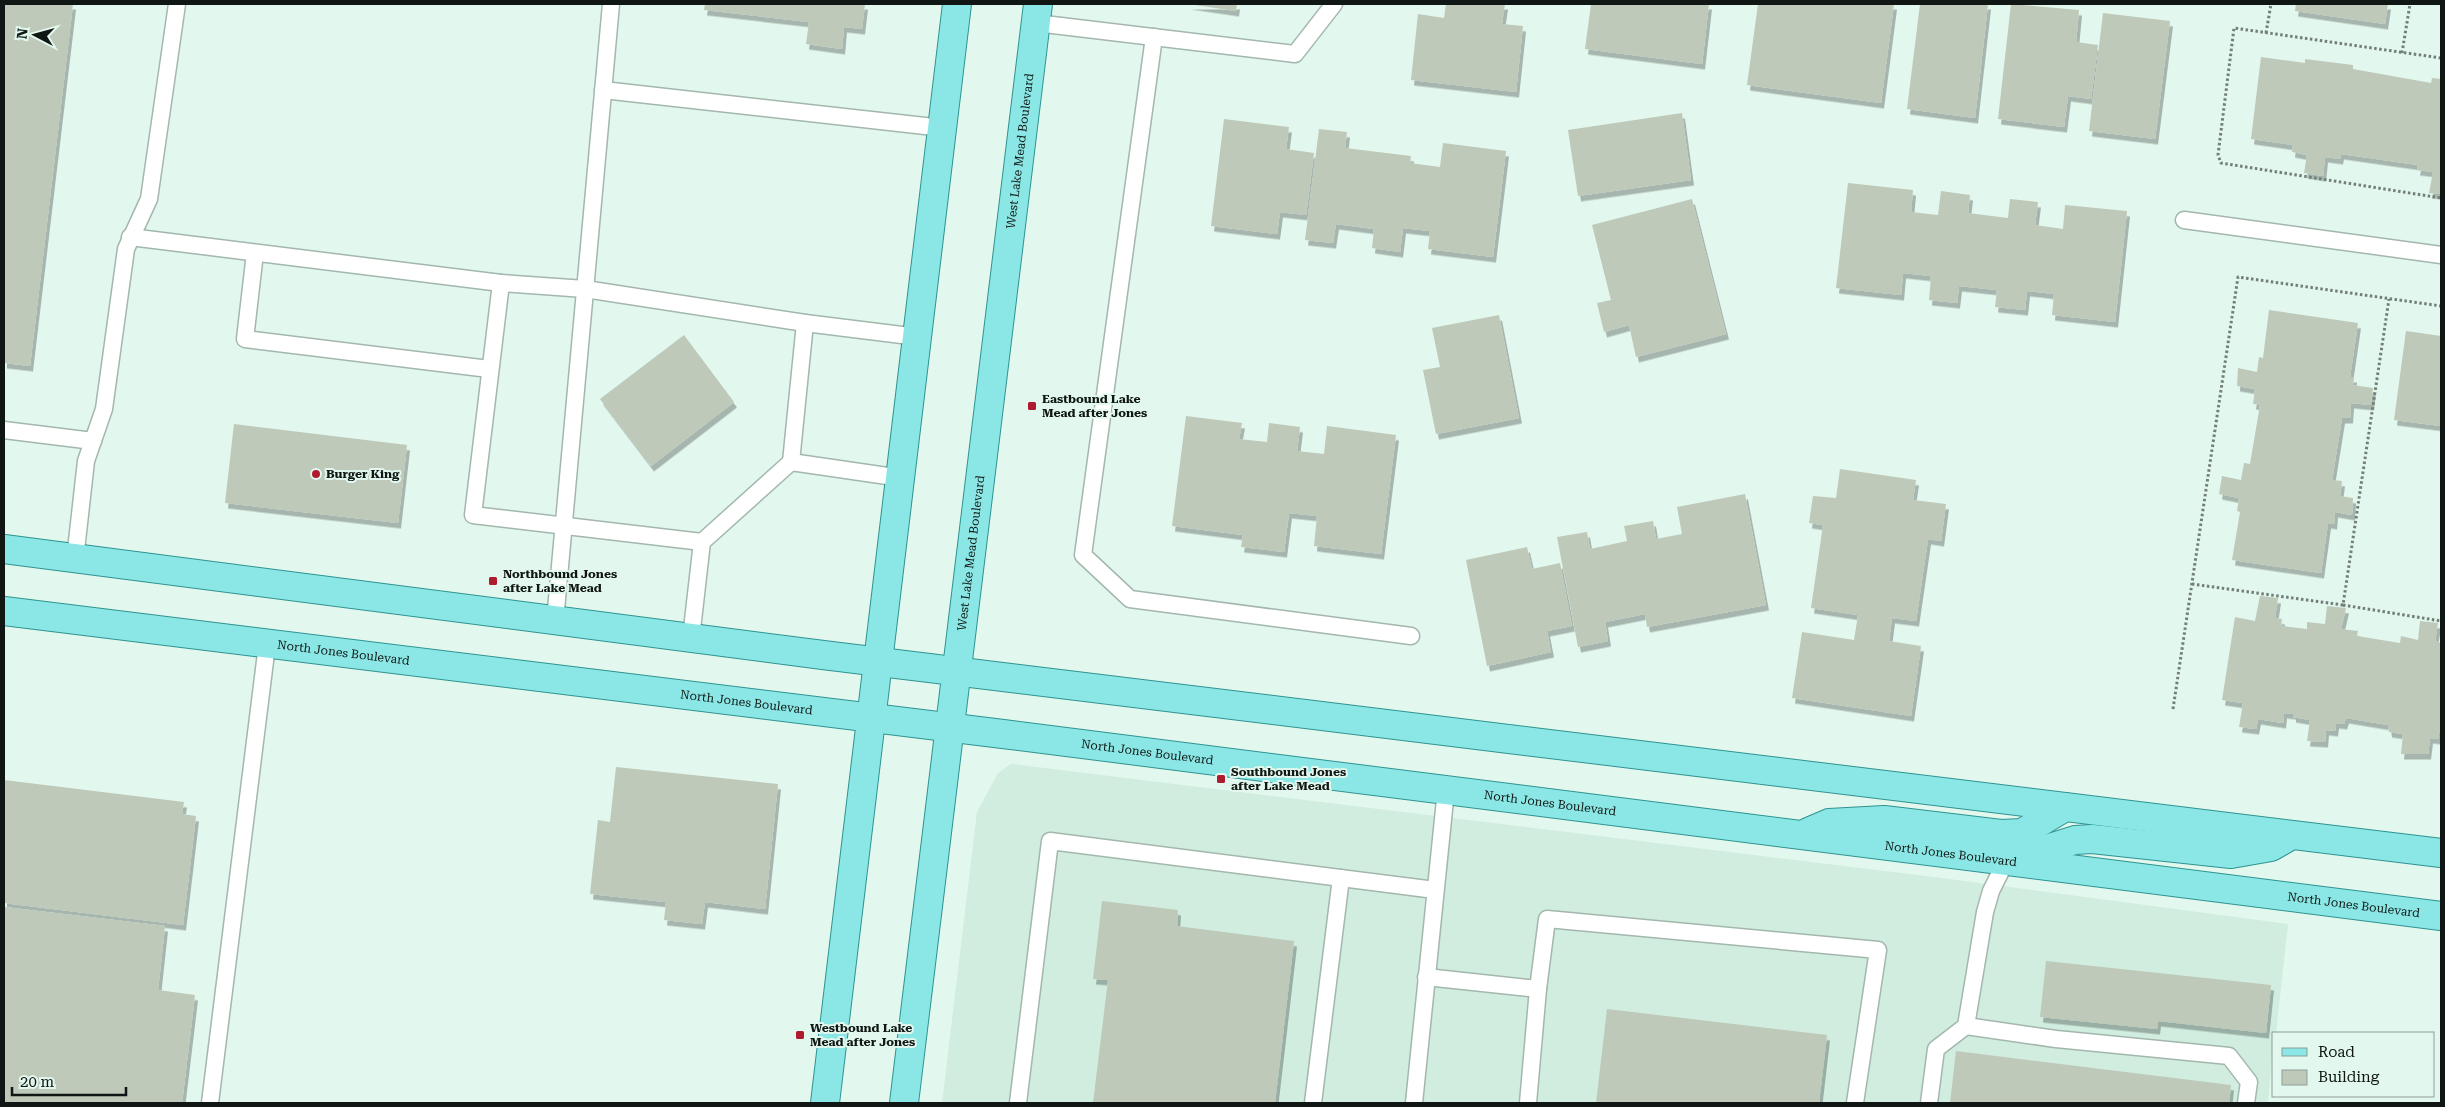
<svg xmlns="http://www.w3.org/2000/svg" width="2445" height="1107" viewBox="0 0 2445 1107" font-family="'Roboto Serif',serif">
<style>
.built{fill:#d0eddf}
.building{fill:#bec9b9;filter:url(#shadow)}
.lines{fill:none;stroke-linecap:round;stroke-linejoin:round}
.service-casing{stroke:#a3b7ad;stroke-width:19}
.primary-casing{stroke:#2e9390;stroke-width:30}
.path{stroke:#727f79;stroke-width:3;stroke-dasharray:2.5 2.5;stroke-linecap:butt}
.service{stroke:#fff;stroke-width:16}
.primary{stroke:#8be7e5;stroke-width:28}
.poi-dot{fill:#af1b2e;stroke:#e2f7ed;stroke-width:2}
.labels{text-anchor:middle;stroke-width:4;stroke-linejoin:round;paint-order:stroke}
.street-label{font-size:12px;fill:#0f1613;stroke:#e2f7ed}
.poi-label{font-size:12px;font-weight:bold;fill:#0f1613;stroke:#e2f7ed;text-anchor:start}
</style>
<defs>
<filter id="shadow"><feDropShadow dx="3" dy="5.5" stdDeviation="0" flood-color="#0004"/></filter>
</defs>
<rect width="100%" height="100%" fill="#e2f7ed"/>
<polygon class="built" points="1011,764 1934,877 2288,924 2276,1033 2274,1033 2268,1103 942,1103 977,812 998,773"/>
<g class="building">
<polygon points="4,4 73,4 30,366 4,363"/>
<polygon points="705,4 865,4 862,29 844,27 842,49 806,44 809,22 704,10"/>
<polygon points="1188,4 1237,4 1236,11"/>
<polygon points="1446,4 1505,4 1502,24 1523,26 1516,92 1411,80 1418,14 1444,18"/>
<polygon points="1591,4 1709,4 1702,64 1585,49"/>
<polygon points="1758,4 1894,4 1881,103 1747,85"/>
<polygon points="1920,4 1988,4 1975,118 1907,109"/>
<polygon points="2011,4 2079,10 2076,42 2098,45 2091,99 2068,96 2064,127 1998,119"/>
<polygon points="2296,4 2388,4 2385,24 2295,11"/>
<polygon points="2103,13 2170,21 2155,139 2089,131"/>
<polygon points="2261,57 2305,63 2305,59 2353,65 2353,69 2431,83 2432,78 2441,79 2441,194 2429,193 2433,172 2417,170 2418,165 2341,154 2340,159 2325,157 2323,176 2304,173 2307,155 2292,152 2293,145 2251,139"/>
<polygon points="1682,113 1691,180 1578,196 1568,130"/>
<polygon points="1224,119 1289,127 1286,149 1314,153 1306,215 1280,212 1277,234 1211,226"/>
<polygon points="1319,129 1347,132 1345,148 1411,156 1410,163 1440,167 1443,143 1506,151 1493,257 1428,249 1430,231 1403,228 1400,252 1372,248 1374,229 1336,224 1333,243 1305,240"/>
<polygon points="1848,183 1913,190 1911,212 1938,215 1941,191 1970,195 1968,213 2008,218 2010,199 2038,202 2035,225 2063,229 2065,205 2127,211 2115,322 2052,315 2054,294 2027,291 2025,310 1995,307 1997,290 1959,286 1957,303 1929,300 1931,276 1903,273 1901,295 1836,288"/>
<polygon points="1692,199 1726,334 1636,357 1629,325 1604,332 1597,303 1611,300 1592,225"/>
<polygon points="2269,310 2358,323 2350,377 2354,377 2353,385 2373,388 2371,405 2351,403 2350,418 2342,418 2332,480 2342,481 2340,496 2353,498 2352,515 2335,512 2334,524 2328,523 2321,573 2232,560 2240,512 2237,511 2239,498 2219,494 2222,476 2241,480 2244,463 2250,464 2260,405 2253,404 2255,389 2237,386 2238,368 2257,372 2259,357 2263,358"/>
<polygon points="1499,315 1519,418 1436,434 1423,370 1440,367 1432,328"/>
<polygon points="2406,331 2441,336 2441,426 2394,420"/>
<polygon points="684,335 734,402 651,466 600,399"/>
<polygon points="1186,416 1242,423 1239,439 1267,442 1269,423 1300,427 1297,451 1324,454 1327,426 1396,435 1381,554 1314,546 1317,516 1289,513 1284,552 1241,547 1243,535 1172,526"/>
<polygon points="234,424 407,445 398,523 225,503"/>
<polygon points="1840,469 1916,480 1913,500 1946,504 1941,541 1928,539 1916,621 1892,618 1889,641 1921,646 1911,716 1792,698 1802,632 1854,640 1858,615 1811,608 1823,525 1809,523 1813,496 1836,498"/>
<polygon points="1745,494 1766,605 1647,627 1645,614 1605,622 1608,641 1578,647 1557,537 1587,532 1590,549 1627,541 1624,526 1653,521 1656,539 1682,534 1677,507"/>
<polygon points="1527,547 1532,569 1560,563 1572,626 1547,631 1551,652 1487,666 1466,560"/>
<polygon points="2260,596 2278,598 2275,618 2282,619 2281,626 2307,629 2307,622 2325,624 2327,606 2346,608 2341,629 2358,631 2357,636 2400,643 2401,636 2418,640 2420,621 2438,623 2435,641 2441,643 2441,733 2439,732 2438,739 2430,738 2428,754 2401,754 2403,734 2389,732 2388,725 2346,718 2344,724 2336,723 2335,731 2326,730 2325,742 2307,741 2310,720 2293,717 2293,714 2284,713 2283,723 2258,719 2256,729 2239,727 2243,703 2222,700 2235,617 2255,621"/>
<polygon points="616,767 778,784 765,909 705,902 702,924 664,920 666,902 590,894 598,820 610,822"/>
<polygon points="4,780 184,802 182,814 196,816 183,925 4,903"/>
<polygon points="1102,901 1178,910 1177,926 1294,941 1275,1103 1093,1103 1108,980 1093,979"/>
<polygon points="4,907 165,926 158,990 195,995 182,1103 4,1103"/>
<polygon points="2046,961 2271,985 2266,1033 2158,1021 2157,1029 2040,1017"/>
<polygon points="1607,1009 1827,1035 1819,1103 1596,1103"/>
<polygon points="1956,1051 2231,1085 2229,1103 1950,1103"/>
</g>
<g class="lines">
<g class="service-casing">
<g id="service">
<polyline points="1036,23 1295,54 1334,4"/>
<polyline points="1154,37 1083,555 1130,599 1411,636"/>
<polyline points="603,90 943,128"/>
<polyline points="2184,220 2441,255"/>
<polyline points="130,237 501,283 585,289 805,323 791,462"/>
<polyline points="255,253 245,339 489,369"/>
<polyline points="501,283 473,515 702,542 791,462 901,478"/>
<polyline points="805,323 918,337"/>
<polyline points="4,430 93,441"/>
<polyline points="75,559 86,461 104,409 126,249 149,199 177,4"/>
<polyline points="555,621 611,4"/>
<polyline points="691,638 702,542"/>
<polyline points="1426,977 1538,989"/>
<polyline points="1966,1026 2056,1039 2229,1056 2249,1082 2246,1103"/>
<polyline points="210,1103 267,645"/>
<polyline points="1018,1103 1050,841 1435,890"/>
<polyline points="1313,1103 1341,878"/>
<polyline points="1414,1103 1446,790"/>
<polyline points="1528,1103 1538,989 1547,919 1878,950 1855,1103"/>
<polyline points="1929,1103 1936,1049 1966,1026 1985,912 1991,891 2006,861"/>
</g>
</g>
<g class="primary-casing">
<g id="primary">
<polyline points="4,549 823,655 2441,853"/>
<path id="s1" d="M4,611L1003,734L2441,916"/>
<polyline points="1808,832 1829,823 1884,820 2001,834 2022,833 2065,807"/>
<polyline points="2015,859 2075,840 2092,839 2231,854 2271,847 2290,836"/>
<polyline points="825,1103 957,4"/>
<path id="s2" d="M904,1103L1038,4"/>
</g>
</g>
<g class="path">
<polyline points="2266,33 2271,4"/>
<polyline points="2402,53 2410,4"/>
<polyline points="2441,58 2234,28 2218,155 2221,163 2441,198"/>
<polyline points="2192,584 2343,605 2389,299"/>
<polyline points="2343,605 2441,621"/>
<polyline points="2173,709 2238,277 2441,306"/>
</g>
<use href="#service" class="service"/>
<use href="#primary" class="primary"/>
</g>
<g class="poi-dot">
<rect x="1027" y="401" width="10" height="10" rx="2.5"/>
<circle cx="316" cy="474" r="5"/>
<rect x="488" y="576" width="10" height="10" rx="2.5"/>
<rect x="1216" y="774" width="10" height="10" rx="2.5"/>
<rect x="795" y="1030" width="10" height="10" rx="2.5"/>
</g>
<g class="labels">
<g class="street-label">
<text dy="4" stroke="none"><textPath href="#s2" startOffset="959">West Lake Mead Boulevard</textPath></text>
<text dy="4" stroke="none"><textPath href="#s2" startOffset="554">West Lake Mead Boulevard</textPath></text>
<text dy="4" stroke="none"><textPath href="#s1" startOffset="342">North Jones Boulevard</textPath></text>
<text dy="4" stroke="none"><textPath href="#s1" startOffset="748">North Jones Boulevard</textPath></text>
<text dy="4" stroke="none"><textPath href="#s1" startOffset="1152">North Jones Boulevard</textPath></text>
<text dy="4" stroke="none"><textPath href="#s1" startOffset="1558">North Jones Boulevard</textPath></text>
<text dy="4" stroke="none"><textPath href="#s1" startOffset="1962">North Jones Boulevard</textPath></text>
<text dy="4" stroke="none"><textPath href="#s1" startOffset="2368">North Jones Boulevard</textPath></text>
</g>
<g class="poi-label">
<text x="1042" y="403">Eastbound Lake<tspan x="1042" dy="14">Mead after Jones</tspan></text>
<text x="326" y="478">Burger King</text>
<text x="503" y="578">Northbound Jones<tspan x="503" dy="14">after Lake Mead</tspan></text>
<text x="1231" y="776">Southbound Jones<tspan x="1231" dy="14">after Lake Mead</tspan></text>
<text x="810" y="1032">Westbound Lake<tspan x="810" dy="14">Mead after Jones</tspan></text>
</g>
</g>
<rect width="2445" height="1107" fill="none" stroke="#0f1613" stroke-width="10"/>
<rect x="2272" y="1032" width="162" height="65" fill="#e2f7ed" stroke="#8e9d96"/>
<rect x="2282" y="1048" width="25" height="8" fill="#8be7e5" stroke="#8e9d96"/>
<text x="2318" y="1057" font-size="15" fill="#0f1613">Road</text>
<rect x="2282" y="1070" width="25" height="15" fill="#bec9b9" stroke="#8e9d96"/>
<text x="2318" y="1082" font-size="15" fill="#0f1613">Building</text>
<g transform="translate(35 35) rotate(276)" stroke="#e2f7ed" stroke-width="4" paint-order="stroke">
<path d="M0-4L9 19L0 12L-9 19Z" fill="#0f1613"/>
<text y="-8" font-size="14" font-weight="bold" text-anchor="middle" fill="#0f1613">N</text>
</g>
<path d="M12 1087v8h114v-8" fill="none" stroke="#0f1613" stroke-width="2.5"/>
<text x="20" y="1087" font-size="15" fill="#0f1613" stroke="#e2f7ed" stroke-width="4" paint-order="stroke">20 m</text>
</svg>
